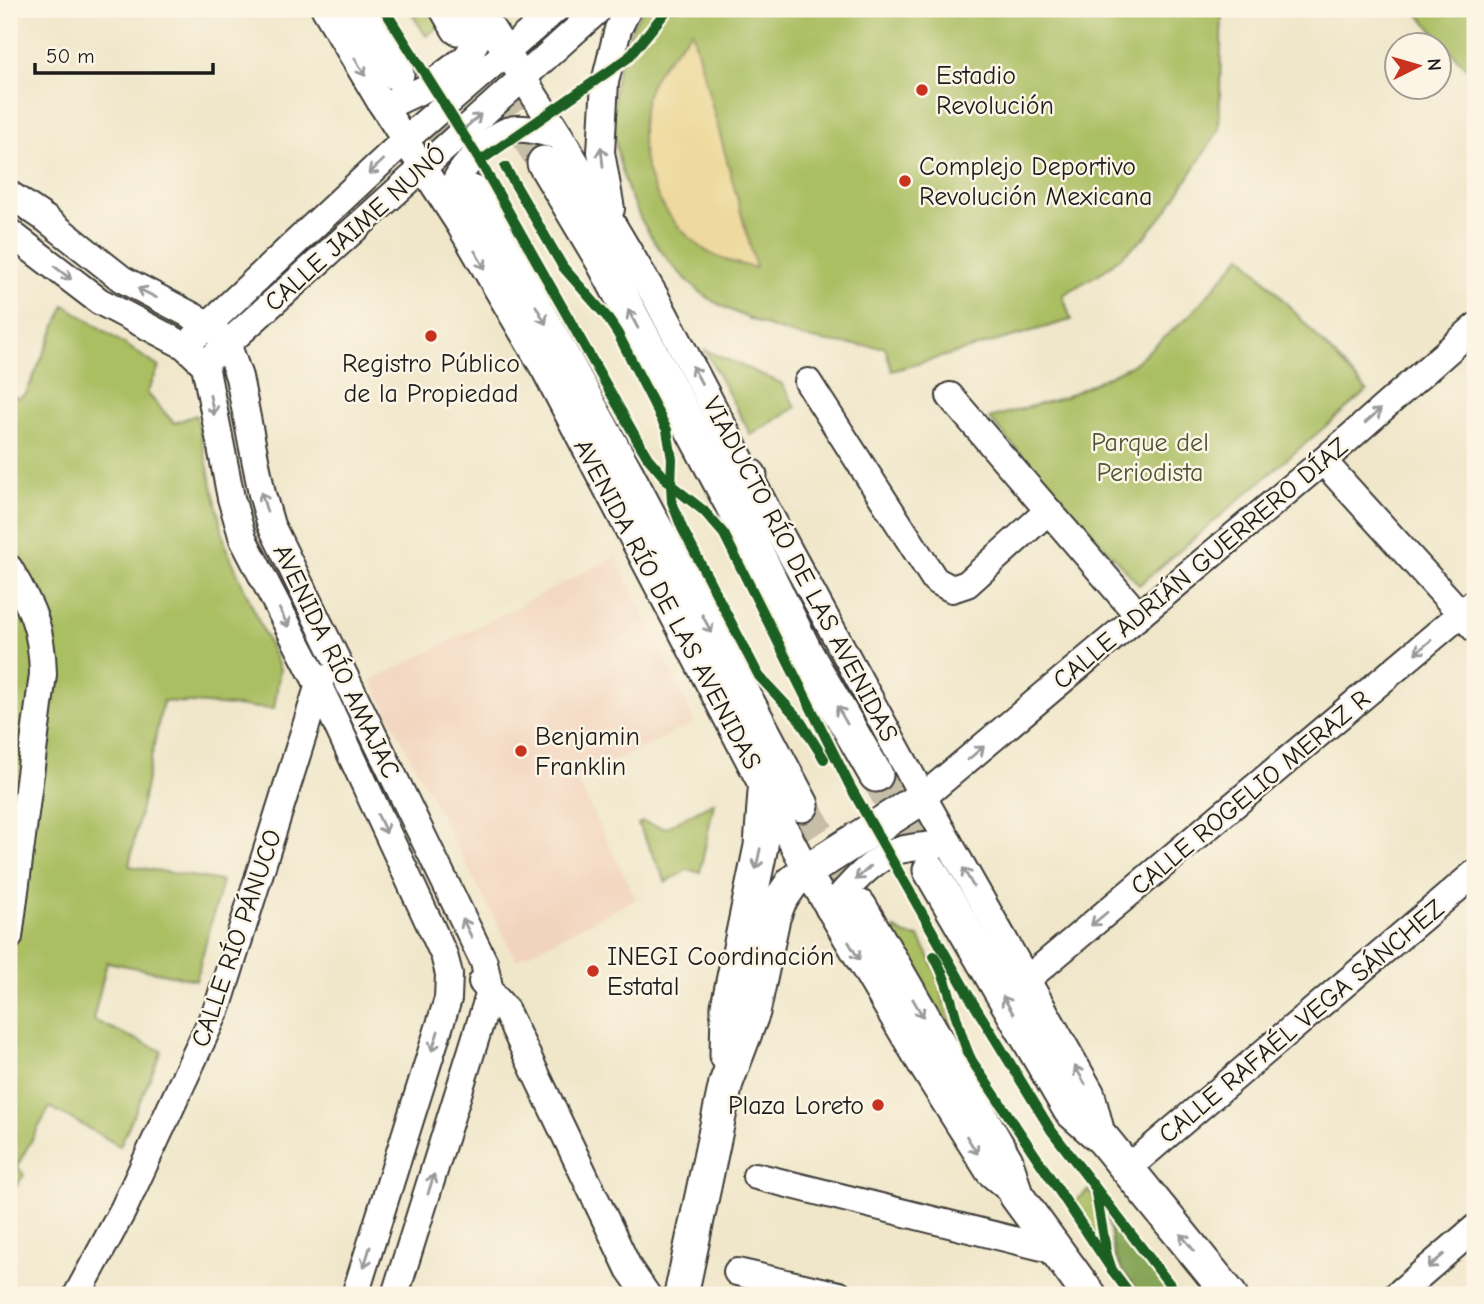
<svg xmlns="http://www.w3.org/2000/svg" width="1484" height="1304" viewBox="0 0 1484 1304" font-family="'Comic Neue',sans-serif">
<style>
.built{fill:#f2d4be}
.green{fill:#aabe62;stroke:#636d3f;stroke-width:2}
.forest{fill:#87a558;stroke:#52603a;stroke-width:2}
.sand{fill:#eeda9e;stroke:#857b5d;stroke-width:2}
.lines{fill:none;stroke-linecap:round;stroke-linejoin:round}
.major-tunnel{stroke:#c6bea8;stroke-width:33;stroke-dasharray:33 17;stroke-linecap:butt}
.minor-casing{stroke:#3c3a36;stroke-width:30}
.major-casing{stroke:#3c3a36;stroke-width:37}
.minor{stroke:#fff;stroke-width:26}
.major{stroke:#fff;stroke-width:33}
.cycleway-casing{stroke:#fcf5e5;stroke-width:15}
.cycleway{stroke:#1b5e20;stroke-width:10}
.oneway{stroke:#999}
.poi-dot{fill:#c8321e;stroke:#fcf5e5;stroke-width:2.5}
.labels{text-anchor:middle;stroke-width:5;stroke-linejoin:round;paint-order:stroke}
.poi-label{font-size:26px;fill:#1c1c1c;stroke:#fcf5e5;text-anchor:start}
.street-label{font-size:26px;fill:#1c1c1c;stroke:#fcf5e5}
.park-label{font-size:26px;fill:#4e5534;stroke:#fcf5e5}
</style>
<rect width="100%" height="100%" fill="#fcf5e5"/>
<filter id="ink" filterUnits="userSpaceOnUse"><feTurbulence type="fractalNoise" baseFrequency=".0143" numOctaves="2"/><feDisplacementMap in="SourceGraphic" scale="14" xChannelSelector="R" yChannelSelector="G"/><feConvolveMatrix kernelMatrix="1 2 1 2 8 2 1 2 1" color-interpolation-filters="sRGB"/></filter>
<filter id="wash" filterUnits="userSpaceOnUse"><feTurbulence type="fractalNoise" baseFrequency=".00686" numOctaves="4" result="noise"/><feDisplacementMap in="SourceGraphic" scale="28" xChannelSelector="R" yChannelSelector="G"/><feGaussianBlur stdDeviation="1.57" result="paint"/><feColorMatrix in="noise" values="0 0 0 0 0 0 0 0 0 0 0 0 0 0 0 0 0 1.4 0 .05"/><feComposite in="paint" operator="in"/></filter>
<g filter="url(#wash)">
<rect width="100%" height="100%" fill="#f0e7cb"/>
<polygon class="built" points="616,556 695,723 576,778 636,899 516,960 371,681"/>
<g class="green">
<polygon points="409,9 436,9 445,22 426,36"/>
<path d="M643,9H1222L1219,130L1168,209L1144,238L1105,270L1063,295L1071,320L892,371L885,347C832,345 789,338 741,315C728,309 715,304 704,295C620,230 583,101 643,9Z"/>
<polygon points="1414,9 1475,9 1475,78"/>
<polygon points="1242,255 1367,391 1139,585 989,418 1065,397 1132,365 1190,315"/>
<polygon points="65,305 159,367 147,393 174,423 196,415 226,547 280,669 274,709 163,701 129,866 222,881 196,980 107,962 93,1020 162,1051 120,1146 50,1107 17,1166 24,1175 9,1196 9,394 18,398 26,394"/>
<polygon points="705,350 781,383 796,407 751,435"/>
<polygon points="714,802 700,872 687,870 666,882 638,824 642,822 665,828"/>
<polygon points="895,929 906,935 919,937 935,968 953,1032 952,1034 892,931"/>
<polygon points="1089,1190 1094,1199 1101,1243 1073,1202"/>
</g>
<polygon class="forest" points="1106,1206 1172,1295 1141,1295 1122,1270 1114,1255"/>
<path class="sand" d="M692,31L756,268C738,264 720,260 705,250C654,214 630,152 648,92C656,68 676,49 692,31Z"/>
</g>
<g filter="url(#ink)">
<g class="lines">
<g class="major-tunnel">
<polyline points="469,44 544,163"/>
<polyline points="397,74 461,175"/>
<polyline points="876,775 930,870"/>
<polyline points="802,805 860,907"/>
</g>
<g class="minor-casing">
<g id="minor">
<polyline points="325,9 381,103 458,222 546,372 807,871 922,1066 989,1172 1016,1195"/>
<polyline points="479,9 560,136 655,296 767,510 923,797 1091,1093 1103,1139"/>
<polyline points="381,103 398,101 426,88 467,57 478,38 484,17"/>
<polyline points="9,194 46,219 122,279 208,324 227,343 239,377 262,494 271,525 484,962 490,992 395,1295"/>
<polyline points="611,209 601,152 605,82 618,29 628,9"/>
<path d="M457,217C456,207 451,193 454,185C459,169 491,137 507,131C523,125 543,133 560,136"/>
<polyline points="9,232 99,301 185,346 205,365 231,498 243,539 319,686 444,955 449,974 448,999 355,1295"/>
<polyline points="195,337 405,140 556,9"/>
<polyline points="216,354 599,9"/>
<polyline points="808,382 935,580 952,589 967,584 1048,511"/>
<polyline points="950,396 1139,616"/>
<polyline points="1323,461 1475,629"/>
<path d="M9,568C32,608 42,627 43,674L9,937"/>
<polyline points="923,797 1323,461 1475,327"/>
<path d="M829,909C849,887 870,859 900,850C915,846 933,846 949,843"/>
<polyline points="1025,981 1475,602"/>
<polyline points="482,982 505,1009 629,1269 647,1295"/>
<polyline points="1127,1169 1475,873"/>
<polyline points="756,1176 1054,1250"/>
<polyline points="737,1272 839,1295"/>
<polyline points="77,1295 123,1210 218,1006 321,678"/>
<polyline points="1397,1295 1475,1228"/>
</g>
</g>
<g class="major-casing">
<g id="major">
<polyline points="357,9 397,74"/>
<polyline points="447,9 458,28"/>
<polyline points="544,163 602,260 748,535 806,653 876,775"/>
<polyline points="472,192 627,474 802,805"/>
<polyline points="749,533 750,476"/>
<polyline points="930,870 1070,1110 1103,1139 1230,1295"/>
<polyline points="860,907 1006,1161 1016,1195 1089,1295"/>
<polyline points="727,1056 728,1006 761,846 765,792"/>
<polyline points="681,1295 726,1083 753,1012 773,918 779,902 792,883 807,871 923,797"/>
</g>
</g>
<use href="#minor" class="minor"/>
<use href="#major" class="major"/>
<g class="cycleway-casing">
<g id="cycleway">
<polyline points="384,9 480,161 639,443 648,458 671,485 672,502 682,528 759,676 799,719 824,759"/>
<polyline points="480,161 628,58 668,9"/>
<polyline points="505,167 563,267 607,317 618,334 667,430 672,459 671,485 704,511 724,534 850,786 969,996 1051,1130 1178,1295"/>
<path d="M934,956C953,989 955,1028 972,1061L1112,1270"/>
<polyline points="1096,1193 1107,1255 1112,1270 1131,1295"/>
</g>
</g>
<use href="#cycleway" class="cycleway"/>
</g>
<defs><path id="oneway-shaft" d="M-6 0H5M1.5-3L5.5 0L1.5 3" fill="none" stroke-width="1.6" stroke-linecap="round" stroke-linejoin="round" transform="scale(1.75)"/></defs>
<g class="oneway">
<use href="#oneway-shaft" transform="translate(360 67) rotate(59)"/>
<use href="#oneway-shaft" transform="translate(473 121) rotate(-42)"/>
<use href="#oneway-shaft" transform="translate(602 157) rotate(-96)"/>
<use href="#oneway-shaft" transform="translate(376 167) rotate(137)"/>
<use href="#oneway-shaft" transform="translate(480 260) rotate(60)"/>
<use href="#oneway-shaft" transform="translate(63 273) rotate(38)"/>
<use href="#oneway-shaft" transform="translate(147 293) rotate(-153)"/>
<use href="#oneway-shaft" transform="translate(541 315) rotate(61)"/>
<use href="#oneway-shaft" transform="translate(633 319) rotate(-118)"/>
<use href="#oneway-shaft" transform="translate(697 375) rotate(-118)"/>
<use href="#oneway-shaft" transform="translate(212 405) rotate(78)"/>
<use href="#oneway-shaft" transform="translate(1373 416) rotate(-41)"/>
<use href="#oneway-shaft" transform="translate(264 502) rotate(-106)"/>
<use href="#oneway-shaft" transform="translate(284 618) rotate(63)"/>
<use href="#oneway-shaft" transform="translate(707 624) rotate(62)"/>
<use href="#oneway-shaft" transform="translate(1423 647) rotate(140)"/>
<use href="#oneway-shaft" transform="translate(842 715) rotate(-120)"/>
<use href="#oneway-shaft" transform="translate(976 753) rotate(-40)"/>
<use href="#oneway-shaft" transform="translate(382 824) rotate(65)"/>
<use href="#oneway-shaft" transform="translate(758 859) rotate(102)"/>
<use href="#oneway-shaft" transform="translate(863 873) rotate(138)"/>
<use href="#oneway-shaft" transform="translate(968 877) rotate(-119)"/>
<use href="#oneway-shaft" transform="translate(1099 919) rotate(140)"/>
<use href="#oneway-shaft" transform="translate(467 928) rotate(-116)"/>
<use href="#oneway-shaft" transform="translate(854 951) rotate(59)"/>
<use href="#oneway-shaft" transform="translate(1008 1005) rotate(-121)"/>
<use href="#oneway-shaft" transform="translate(918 1008) rotate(60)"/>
<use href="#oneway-shaft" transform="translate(435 1041) rotate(108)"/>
<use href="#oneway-shaft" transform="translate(1080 1075) rotate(-120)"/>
<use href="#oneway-shaft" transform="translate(972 1145) rotate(58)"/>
<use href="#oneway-shaft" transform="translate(431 1184) rotate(-73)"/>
<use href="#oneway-shaft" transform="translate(1187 1242) rotate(-129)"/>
<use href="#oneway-shaft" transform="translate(367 1257) rotate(107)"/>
<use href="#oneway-shaft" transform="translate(1436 1261) rotate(139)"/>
</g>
</g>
<g class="poi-dot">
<circle cx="922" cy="90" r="7"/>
<circle cx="905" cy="181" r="7"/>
<circle cx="431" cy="336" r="7"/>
<circle cx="521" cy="751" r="7"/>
<circle cx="593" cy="971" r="7"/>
<circle cx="878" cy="1105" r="7"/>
</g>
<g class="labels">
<g class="poi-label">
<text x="936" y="84">Estadio<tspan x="936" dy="30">Revolución</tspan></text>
<text x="919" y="175">Complejo Deportivo<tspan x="919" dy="30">Revolución Mexicana</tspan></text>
<text x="431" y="372" text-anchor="middle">Registro Público<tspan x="431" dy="30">de la Propiedad</tspan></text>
<text x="535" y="745">Benjamin<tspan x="535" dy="30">Franklin</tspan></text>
<text x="607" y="965">INEGI Coordinación<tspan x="607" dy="30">Estatal</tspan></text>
<text x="864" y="1114" text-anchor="end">Plaza Loreto</text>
</g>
<g class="street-label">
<text transform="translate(355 228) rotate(-42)" y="9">CALLE JAIME NUNÓ</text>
<text transform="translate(1200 563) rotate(-40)" y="9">CALLE ADRIÁN GUERRERO DÍAZ</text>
<text transform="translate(801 569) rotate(62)" y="9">VIADUCTO RÍO DE LAS AVENIDAS</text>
<text transform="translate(668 604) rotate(62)" y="9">AVENIDA RÍO DE LAS AVENIDAS</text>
<text transform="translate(337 661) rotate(64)" y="9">AVENIDA RÍO AMAJAC</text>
<text transform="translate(1250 792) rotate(-40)" y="9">CALLE ROGELIO MERAZ R</text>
<text transform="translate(236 938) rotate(-71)" y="9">CALLE RÍO PÁNUCO</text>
<text transform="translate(1301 1021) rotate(-40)" y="9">CALLE RAFAÉL VEGA SÁNCHEZ</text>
</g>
<g class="park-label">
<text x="1150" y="451">Parque del<tspan x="1150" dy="30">Periodista</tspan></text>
</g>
</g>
<rect width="1484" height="1304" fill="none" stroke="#fcf5e5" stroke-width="35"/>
<g transform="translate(1418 66) rotate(85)"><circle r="33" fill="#fcf5e5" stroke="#a29e95" stroke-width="2"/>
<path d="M0-5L12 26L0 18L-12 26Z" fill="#c8321e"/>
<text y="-10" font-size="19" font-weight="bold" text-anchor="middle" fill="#1c1c1c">N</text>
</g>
<path d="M35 63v10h178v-10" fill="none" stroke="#1c1c1c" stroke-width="3.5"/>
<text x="46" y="63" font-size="21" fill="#1c1c1c" stroke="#fcf5e5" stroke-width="5" paint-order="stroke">50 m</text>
</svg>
